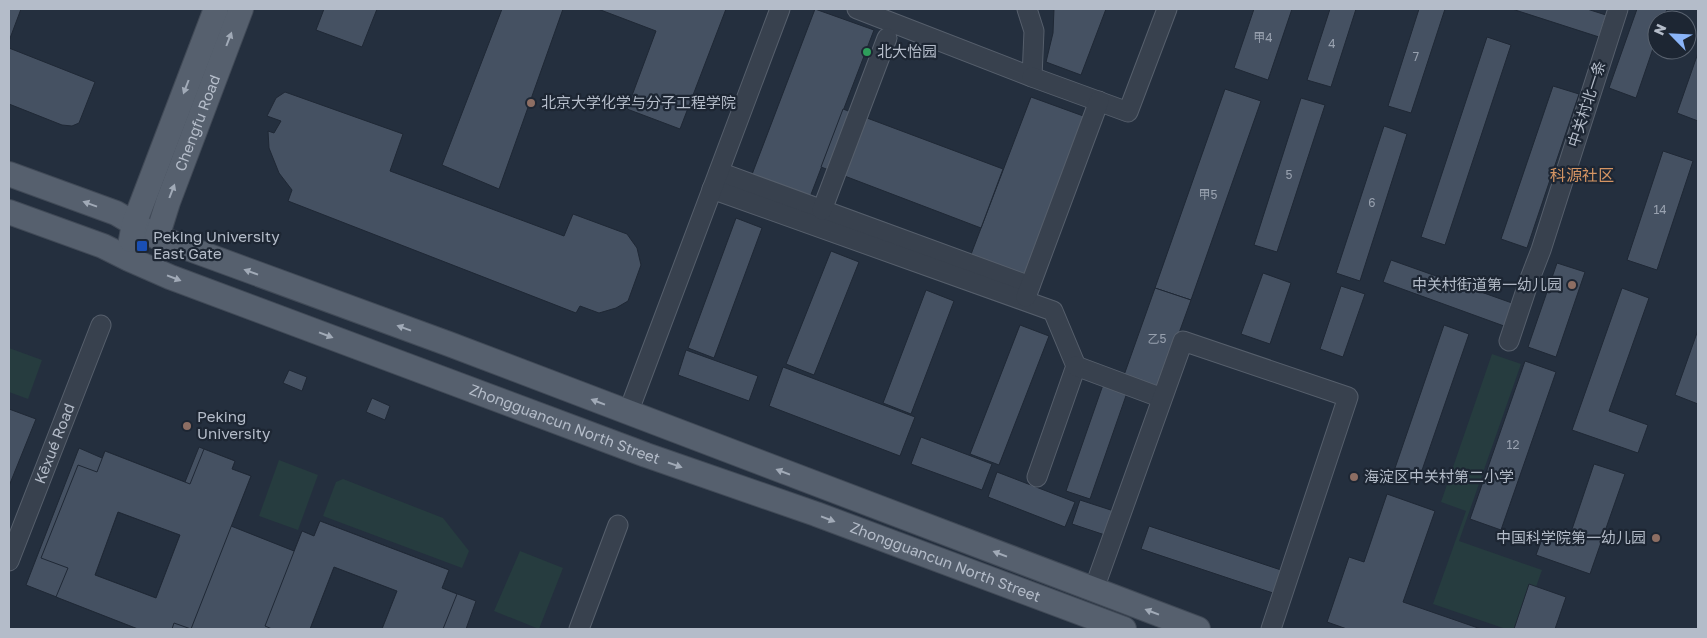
<svg xmlns="http://www.w3.org/2000/svg" width="1707" height="638" viewBox="0 0 1707 638" font-family="'Golos Text','Noto Sans SC',sans-serif">
<style>
.green{fill:#263c3f}
.building{fill:#455162;stroke:#1f2835;fill-rule:evenodd}
.lines{fill:none;stroke-linecap:round;stroke-linejoin:round}
.minor-casing{stroke:#565f6c;stroke-width:21}
.major-casing{stroke:#414a57;stroke-width:26}
.minor{stroke:#38414e;stroke-width:19}
.major{stroke:#56606e;stroke-width:24}
.oneway{fill:#a1aab7}
.leisure-dot{fill:#2e9e5b;stroke:#1d2633;stroke-width:2}
.education-dot{fill:#8d6e63;stroke:#1d2633;stroke-width:2}
.transit-dot{fill:#1a4fb4;stroke:#1d2633;stroke-width:2}
.labels{text-anchor:middle;stroke-width:4.5;stroke-linejoin:round;paint-order:stroke}
.number-label{font-size:12px;fill:#98a1af}
.poi-label{font-size:15px;fill:#b4bcc9;stroke:#1d2633;text-anchor:start}
.street-label{font-size:15px;fill:#b4bcc9;stroke:#1d2633}
.neighbourhood-label{font-size:16px;fill:#d59563;stroke:#1d2633}
</style>
<rect width="100%" height="100%" fill="#242f3e"/>
<g class="green">
<polygon points="9,348 42,360 28,399 9,392"/>
<polygon points="1492,354 1521,364 1459,541 1542,570 1521,629 1506,629 1433,604 1466,511 1441,502"/>
<polygon points="279,460 318,475 298,530 259,516"/>
<polygon points="343,479 443,518 469,551 462,568 323,516 336,482"/>
<polygon points="520,551 563,568 539,629 494,611"/>
</g>
<g class="building">
<polygon points="9,9 21,9 9,41"/>
<polygon points="324,9 377,9 362,47 316,30"/>
<polygon points="502,9 563,9 499,189 442,165"/>
<polygon points="598,9 726,9 680,129 627,109 656,31"/>
<polygon points="815,9 874,30 810,197 751,177"/>
<polygon points="1054,9 1106,9 1081,75 1046,62 1053,33"/>
<polygon points="1254,9 1292,9 1268,80 1234,68"/>
<polygon points="1330,9 1356,9 1331,87 1307,80"/>
<polygon points="1419,9 1445,9 1411,113 1388,106"/>
<polygon points="1512,9 1587,9 1606,15 1599,37"/>
<polygon points="1637,9 1667,9 1663,20 1657,20 1657,37 1636,98 1609,88"/>
<polygon points="1487,37 1511,45 1445,245 1421,237"/>
<polygon points="9,48 95,82 79,123 72,126 62,125 9,104"/>
<polygon points="1698,53 1698,121 1677,113"/>
<polygon points="1553,86 1579,94 1527,248 1501,239"/>
<polygon points="1225,89 1261,101 1191,300 1155,288"/>
<polygon points="285,92 403,134 390,171 564,236 573,214 627,234 637,248 641,265 628,301 616,308 599,313 580,306 576,313 288,201 292,190 279,173 269,148 268,131 274,133 281,121 267,116 276,98"/>
<polygon points="1031,97 1086,117 1025,277 970,257"/>
<polygon points="1301,98 1325,105 1277,252 1254,245"/>
<polygon points="843,109 1003,169 981,228 821,167"/>
<polygon points="1384,126 1407,134 1360,281 1336,273"/>
<polygon points="1663,151 1693,161 1657,270 1627,260"/>
<polygon points="736,218 762,228 714,358 688,348"/>
<polygon points="831,251 859,262 814,375 786,364"/>
<polygon points="1391,260 1512,303 1504,326 1383,282"/>
<polygon points="1557,263 1585,272 1556,357 1528,347"/>
<polygon points="1263,273 1291,283 1270,344 1241,334"/>
<polygon points="1341,286 1365,294 1343,357 1320,349"/>
<polygon points="1155,288 1191,300 1158,391 1123,378"/>
<polygon points="1622,288 1649,298 1609,411 1648,425 1638,453 1572,430"/>
<polygon points="926,290 954,301 911,414 883,403"/>
<polygon points="1020,325 1049,336 999,465 970,454"/>
<polygon points="1444,325 1469,334 1419,479 1394,471"/>
<polygon points="1698,330 1698,404 1675,395"/>
<polygon points="686,350 758,376 749,401 678,375"/>
<polygon points="1525,361 1556,372 1501,530 1470,519"/>
<polygon points="783,367 915,417 900,456 769,406"/>
<polygon points="289,370 307,377 302,391 283,383"/>
<polygon points="1105,379 1129,387 1090,499 1066,491"/>
<polygon points="372,398 390,406 385,420 366,412"/>
<polygon points="9,409 36,419 9,486"/>
<polygon points="921,437 992,464 982,490 911,464"/>
<path d="M199,447L235,461L232,469L251,476L231,526L294,551L302,531L314,536L320,521L449,570L442,588L476,601L466,629H382L397,591L334,567L310,629H138L26,585L79,448L102,458L105,451L185,482ZM118,512L180,535L156,598L95,575Z"/>
<path d="M204,449L235,461L232,469L251,476L191,629L174,623L172,629H138L56,597L68,568L41,558L78,465L97,472L105,451L190,484ZM118,512L180,535L156,598L95,575Z"/>
<polygon points="1594,464 1625,474 1590,574 1536,555 1544,533 1568,541"/>
<polygon points="997,472 1075,502 1065,527 988,497"/>
<polygon points="1387,494 1435,511 1403,602 1481,629 1347,629 1327,622 1349,557 1364,562"/>
<polygon points="1080,500 1120,513 1111,537 1072,524"/>
<polygon points="320,521 449,570 442,588 457,594 443,629 382,629 397,591 334,567 310,629 272,629 265,626 302,531 314,536"/>
<polygon points="1149,526 1281,570 1273,593 1141,549"/>
<polygon points="1529,584 1566,597 1555,629 1514,629"/>
</g>
<g class="lines">
<g class="minor-casing">
<g id="minor">
<polyline points="857,9 1032,77 1034,31 1027,9"/>
<polyline points="1032,77 1128,112 1167,9"/>
<polyline points="719,172 1030,286"/>
<polyline points="712,189 1053,311 1076,366 1037,477"/>
<polyline points="822,210 887,38"/>
<polyline points="1026,297 1099,101"/>
<polyline points="1509,341 1529,281 1541,250 1618,9"/>
<polyline points="1076,366 1162,398"/>
<polyline points="628,413 780,9"/>
<path id="s1" d="M9,561L101,325"/>
<polyline points="1094,589 1183,341 1348,397 1271,629"/>
<polyline points="579,629 618,525"/>
</g>
</g>
<g class="major-casing">
<g id="major">
<polyline points="9,174 116,213 157,237 449,344 1198,629"/>
<path id="s2" d="M9,212L103,246L129,259L170,277L646,455L816,514L1124,629"/>
<path id="s3" d="M157,237L168,202L241,9"/>
<polyline points="131,240 134,224 216,9"/>
</g>
</g>
<use href="#minor" class="minor"/>
<use href="#major" class="major"/>
</g>
<defs><path id="oneway-solid" d="M-6-.8H1V-3.2L6.5 0L1 3.2V.8H-6Z" transform="scale(1.25)"/></defs>
<g class="oneway">
<use href="#oneway-solid" transform="translate(229 39) rotate(-69)"/>
<use href="#oneway-solid" transform="translate(186 87) rotate(111)"/>
<use href="#oneway-solid" transform="translate(172 191) rotate(-69)"/>
<use href="#oneway-solid" transform="translate(90 204) rotate(-160)"/>
<use href="#oneway-solid" transform="translate(251 272) rotate(-160)"/>
<use href="#oneway-solid" transform="translate(174 278) rotate(21)"/>
<use href="#oneway-solid" transform="translate(404 328) rotate(-160)"/>
<use href="#oneway-solid" transform="translate(326 335) rotate(21)"/>
<use href="#oneway-solid" transform="translate(598 402) rotate(-159)"/>
<use href="#oneway-solid" transform="translate(675 465) rotate(19)"/>
<use href="#oneway-solid" transform="translate(783 472) rotate(-159)"/>
<use href="#oneway-solid" transform="translate(828 519) rotate(21)"/>
<use href="#oneway-solid" transform="translate(1000 554) rotate(-159)"/>
<use href="#oneway-solid" transform="translate(1152 612) rotate(-159)"/>
</g>
<circle class="leisure-dot" cx="867" cy="52" r="5"/>
<g class="education-dot">
<circle cx="531" cy="103" r="5"/>
<circle cx="1572" cy="285" r="5"/>
<circle cx="187" cy="426" r="5"/>
<circle cx="1354" cy="477" r="5"/>
<circle cx="1656" cy="538" r="5"/>
</g>
<rect class="transit-dot" x="136" y="240" width="12" height="12" rx="2.5"/>
<g class="labels">
<g class="number-label">
<text x="1263" y="42">甲4</text>
<text x="1332" y="48">4</text>
<text x="1416" y="61">7</text>
<text x="1289" y="179">5</text>
<text x="1208" y="199">甲5</text>
<text x="1372" y="207">6</text>
<text x="1660" y="214">14</text>
<text x="1157" y="343">乙5</text>
<text x="1513" y="449">12</text>
</g>
<g class="poi-label">
<text x="877" y="57">北大怡园</text>
<text x="541" y="108">北京大学化学与分子工程学院</text>
<text x="153" y="242">Peking University<tspan x="153" dy="17">East Gate</tspan></text>
<text x="1562" y="290" text-anchor="end">中关村街道第一幼儿园</text>
<text x="197" y="422">Peking<tspan x="197" dy="17">University</tspan></text>
<text x="1364" y="482">海淀区中关村第二小学</text>
<text x="1646" y="543" text-anchor="end">中国科学院第一幼儿园</text>
</g>
<g class="street-label">
<text transform="translate(1587 104) rotate(-72)" y="5">中关村北一条</text>
<text dy="5" stroke="none"><textPath href="#s3" startOffset="121">Chengfu Road</textPath></text>
<text dy="5" stroke="none"><textPath href="#s2" startOffset="595">Zhongguancun North Street</textPath></text>
<text dy="5" stroke="none"><textPath href="#s1" startOffset="126">Kēxué Road</textPath></text>
<text dy="5" stroke="none"><textPath href="#s2" startOffset="1000">Zhongguancun North Street</textPath></text>
</g>
<g class="neighbourhood-label">
<text x="1582" y="181">科源社区</text>
</g>
</g>
<rect width="1707" height="638" fill="none" stroke="#b4bcc9" stroke-width="20"/>
<g transform="translate(1672 35) rotate(294)"><circle r="24" fill="#1d2633" stroke="#59626f"/>
<path d="M0-4L9 19L0 12L-9 19Z" fill="#8ab4f8"/>
<text y="-8" font-size="14" font-weight="bold" text-anchor="middle" fill="#b4bcc9">N</text>
</g>
</svg>
